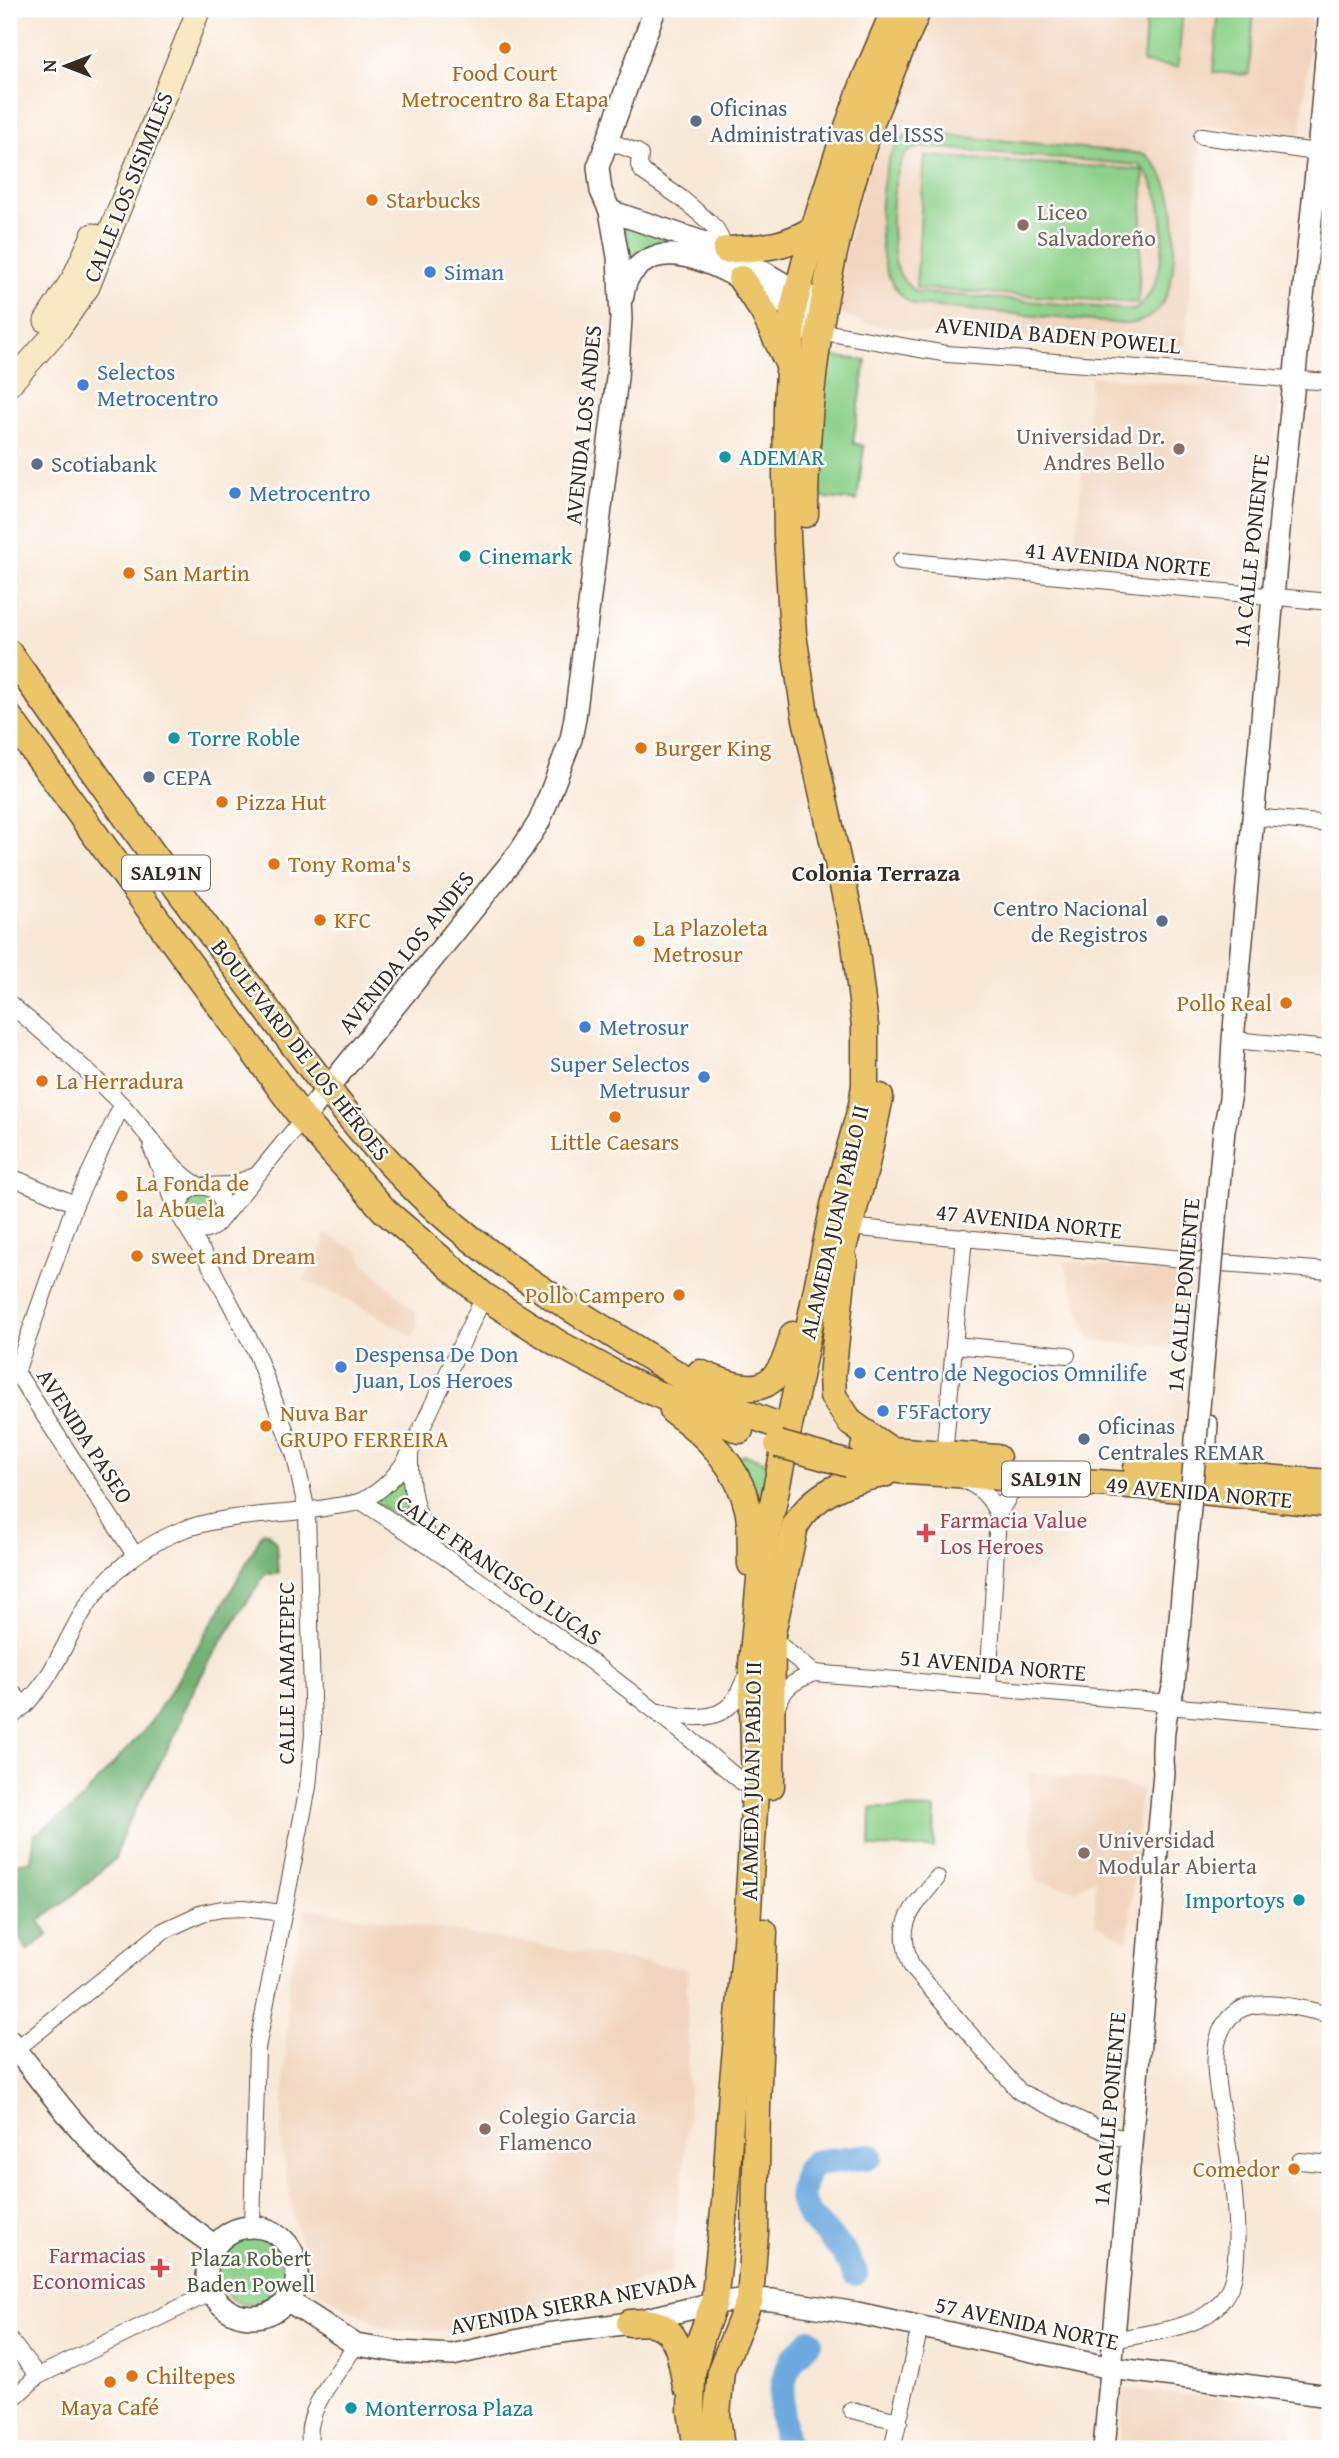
<svg xmlns="http://www.w3.org/2000/svg" width="1339" height="2458" viewBox="0 0 1339 2458" font-family="'Gentium Book Plus',serif">
<style>
.built{fill:#f2d5be}
.green{fill:#8dd18a;stroke:#647e54;stroke-width:2;fill-rule:evenodd}
.forest{fill:#72b376;stroke:#566e4a;stroke-width:2}
.lines{fill:none;stroke-linecap:round;stroke-linejoin:round}
.river{stroke:#6ca9de;stroke-width:26}
.minor-casing{stroke:#57463a;stroke-width:18}
.tertiary-casing{stroke:#57463a;stroke-width:24}
.secondary-casing{stroke:#57463a;stroke-width:25}
.primary-casing{stroke:#57463a;stroke-width:29}
.minor{stroke:#fff;stroke-width:16}
.tertiary{stroke:#fff;stroke-width:21}
.secondary{stroke:#f8e8c3;stroke-width:23}
.primary{stroke:#edc569;stroke-width:26}
.tertiary-bridge-casing{stroke:#57463a;stroke-width:24;stroke-linecap:butt}
.primary-bridge-casing{stroke:#57463a;stroke-width:29;stroke-linecap:butt}
.tertiary-bridge{stroke:#fff;stroke-width:21}
.primary-bridge{stroke:#edc569;stroke-width:26}
.food-dot{fill:#e8710a;stroke:#fff;stroke-width:2.5}
.service-dot{fill:#5c6f8a;stroke:#fff;stroke-width:2.5}
.education-dot{fill:#8d6e63;stroke:#fff;stroke-width:2.5}
.shop-dot{fill:#3f7fe0;stroke:#fff;stroke-width:2.5}
.culture-dot{fill:#0f9aa8;stroke:#fff;stroke-width:2.5}
.health-dot{fill:#e0444e;stroke:#fff;stroke-width:2.5}
.labels{text-anchor:middle;stroke-width:5;stroke-linejoin:round;paint-order:stroke}
.shield{fill:#fff;stroke:#766a62;stroke-width:2}
.shield-label{font-size:21px;font-weight:bold;fill:#3b2a1e}
.food-label{font-size:23px;fill:#c56008;stroke:#fff;text-anchor:start}
.service-label{font-size:23px;fill:#4e5e75;stroke:#fff;text-anchor:start}
.street-label{font-size:23px;fill:#3b2a1e;stroke:#fff}
.education-label{font-size:23px;fill:#785e54;stroke:#fff;text-anchor:start}
.shop-label{font-size:23px;fill:#366cbe;stroke:#fff;text-anchor:start}
.culture-label{font-size:23px;fill:#0d838f;stroke:#fff;text-anchor:start}
.health-label{font-size:23px;fill:#be3a42;stroke:#fff;text-anchor:start}
.park-label{font-size:23px;fill:#545c3e;stroke:#fff}
.neighbourhood-label{font-size:24px;font-weight:bold;fill:#3b2a1e;stroke:#fff}
</style>
<rect width="100%" height="100%" fill="#fff"/>
<filter id="ink" filterUnits="userSpaceOnUse"><feTurbulence type="fractalNoise" baseFrequency=".0143" numOctaves="2"/><feDisplacementMap in="SourceGraphic" scale="14" xChannelSelector="R" yChannelSelector="G"/><feConvolveMatrix kernelMatrix="1 2 1 2 8 2 1 2 1" color-interpolation-filters="sRGB"/></filter>
<filter id="wash" filterUnits="userSpaceOnUse"><feTurbulence type="fractalNoise" baseFrequency=".00686" numOctaves="4" result="noise"/><feDisplacementMap in="SourceGraphic" scale="28" xChannelSelector="R" yChannelSelector="G"/><feGaussianBlur stdDeviation="1.57" result="paint"/><feColorMatrix in="noise" values="0 0 0 0 0 0 0 0 0 0 0 0 0 0 0 0 0 1.4 0 .05"/><feComposite in="paint" operator="in"/></filter>
<g filter="url(#wash)">
<rect width="100%" height="100%" fill="#f8e8d6"/>
<g class="built">
<polygon points="923,9 1313,9 1301,132 1296,135 1289,136 1202,126 1185,346 920,332 865,323 835,311 832,306 881,111"/>
<polygon points="1091,376 1280,394 1262,578 1074,560"/>
<polygon points="325,1234 358,1251 364,1263 416,1313 418,1326 413,1336 341,1296 304,1280 322,1246"/>
<polygon points="1064,1261 1183,1275 1188,1280 1190,1292 1185,1341 1170,1340 1169,1347 1089,1340"/>
<polygon points="1029,1772 1098,1780 1141,1789 1128,1942 1095,1922 1095,1878 1076,1890 1036,1881 1030,1826"/>
<polygon points="306,1908 687,1969 689,2116 671,2272 466,2330 390,2330 313,2290 293,2213 281,2142 290,1972"/>
<polygon points="1124,2389 1295,2405 1290,2449 1119,2449"/>
</g>
<g class="green">
<polygon points="1147,9 1183,9 1178,67 1143,63"/>
<polygon points="1219,9 1254,9 1249,75 1213,72"/>
<path d="M922,133L1145,154C1176,180 1176,220 1174,256C1172,289 1164,322 1125,324L915,305C900,298 891,284 886,269C877,240 877,159 902,139C907,134 916,133 922,133ZM927,147L1139,165C1172,191 1171,289 1134,310L915,292C909,287 902,279 898,271C889,249 888,163 911,150C915,148 922,148 927,147Z"/>
<polygon points="925,156 1144,170 1138,303 916,288"/>
<polygon points="623,222 721,261 629,265"/>
<polygon points="825,356 866,360 853,443 864,446 857,501 815,497"/>
<path d="M205,1192L219,1204L213,1221L195,1223C187,1213 185,1210 190,1197Z"/>
<polygon points="746,1455 770,1463 758,1539 735,1457"/>
<polygon points="406,1471 406,1502 414,1525 370,1500"/>
<polygon points="871,1808 935,1809 934,1848 870,1847"/>
<circle cx="251" cy="2271" r="34"/>
</g>
<polygon class="forest" points="263,1532 268,1533 276,1543 278,1574 265,1574 213,1655 198,1682 184,1709 178,1729 124,1831 115,1859 65,1902 39,1921 48,1935 28,1951 13,1927 9,1930 9,1863 31,1861 35,1834 73,1808 149,1725 223,1606"/>
<g class="lines">
<g class="river">
<polyline points="855,2273 843,2251 809,2216 801,2198 806,2172 814,2163 870,2156"/>
<path d="M788,2449C780,2423 777,2381 794,2358C799,2352 805,2347 810,2341"/>
</g>
</g>
</g>
<g filter="url(#ink)">
<g class="lines">
<g class="minor-casing">
<g id="minor">
<polyline points="1202,136 1330,154"/>
<polyline points="606,140 637,152 640,155 639,165 643,172 681,198 708,221 716,229 726,250"/>
<polyline points="790,346 797,334 813,330 947,354 1330,382"/>
<polyline points="901,561 1330,602"/>
<polyline points="1254,817 1330,824"/>
<path d="M9,1003C47,1036 86,1068 122,1105C143,1127 174,1175 200,1186"/>
<polyline points="1233,1040 1330,1049"/>
<polyline points="122,1105 75,1204 16,1372 135,1555"/>
<path d="M152,1149L181,1218C201,1248 239,1218 216,1191C198,1181 181,1189 179,1210"/>
<polyline points="9,1176 75,1204"/>
<polyline points="205,1186 230,1185 255,1176"/>
<polyline points="221,1219 303,1119"/>
<polyline points="183,1221 208,1261 255,1350 295,1456 307,1512 313,1734 308,1787 257,2048 252,2226"/>
<polyline points="849,1227 1204,1261"/>
<polyline points="1221,1263 1330,1271"/>
<polyline points="954,1345 1067,1355"/>
<path d="M410,1455C409,1492 417,1515 433,1548"/>
<polyline points="944,1455 964,1237"/>
<path d="M961,1479C980,1487 990,1496 998,1515"/>
<path d="M361,1501C498,1590 631,1687 755,1793"/>
<polyline points="771,1638 814,1673"/>
<polyline points="988,1687 998,1515 1010,1494 1031,1481"/>
<polyline points="9,1689 25,1706"/>
<polyline points="1179,1707 1330,1720"/>
<path d="M776,1709C784,1686 793,1682 814,1673L1168,1703"/>
<path d="M660,1712C684,1717 715,1724 733,1702C739,1694 743,1682 748,1673"/>
<path d="M9,1719C52,1685 58,1654 84,1610C105,1576 141,1547 177,1532C227,1512 279,1517 330,1507C340,1505 352,1505 361,1501C382,1492 400,1472 410,1453L484,1296"/>
<path d="M937,1878C911,1911 894,1923 912,1967L1020,2092L1114,2136L1133,2140"/>
<polyline points="9,2055 163,1931 202,1913 222,1909 244,1908 282,1913"/>
<polyline points="1300,2161 1330,2164"/>
<polyline points="9,2339 38,2376"/>
<path d="M1114,2340C1144,2333 1191,2330 1214,2309C1220,2304 1227,2294 1230,2287C1244,2256 1232,2169 1226,2134C1220,2100 1201,2037 1236,2012C1259,1996 1305,2009 1330,2015"/>
<polyline points="9,2402 38,2376 212,2292"/>
<polyline points="851,2410 899,2421"/>
<path d="M310,2449C310,2442 309,2434 310,2427C315,2397 340,2370 356,2345"/>
<polyline points="892,2449 920,2327"/>
</g>
</g>
<g class="tertiary-casing">
<g id="tertiary">
<polyline points="610,211 726,250 796,291 824,303"/>
<path d="M623,296C625,280 629,274 641,264C680,233 754,288 790,307C800,313 810,316 820,320"/>
<polyline points="303,1119 521,850 539,822 547,802 571,739 575,718 617,378 621,319 618,257 610,211 601,191 598,167 655,9"/>
<polyline points="1224,1130 1230,1099 1233,1040 1282,497 1318,153 1330,9"/>
<path d="M1207,1425C1204,1458 1205,1462 1236,1473"/>
<path d="M9,2040C49,2092 90,2147 141,2190C164,2210 190,2228 215,2246"/>
<circle cx="252" cy="2272" r="45"/>
<polyline points="287,2300 356,2345 400,2352 452,2355 547,2334 630,2323 714,2303 750,2299 772,2300 857,2313 1111,2368 1330,2396"/>
<path d="M1104,2449L1164,1773C1161,1744 1165,1712 1174,1685"/>
</g>
</g>
<g class="secondary-casing">
<g id="secondary">
<polyline points="46,321 74,277 93,235"/>
<polyline points="9,385 58,330 88,287 199,9"/>
</g>
</g>
<g class="primary-casing">
<g id="primary">
<path d="M726,250C762,247 781,249 814,229"/>
<polyline points="741,279 763,311 788,363"/>
<path d="M805,514C805,381 828,242 873,117C887,81 902,45 918,9"/>
<path d="M9,653C92,769 174,886 260,1000C315,1074 369,1148 437,1210C521,1285 623,1339 717,1399L737,1410L782,1427"/>
<polyline points="9,717 303,1119 385,1211 484,1296 559,1344 634,1384 740,1430"/>
<polyline points="844,1260 832,1376 833,1396 851,1423 890,1450"/>
<polyline points="835,1277 865,1169 880,1097"/>
<path d="M700,1373C752,1395 778,1398 793,1335"/>
<path d="M673,1411C707,1434 739,1468 748,1509C752,1526 750,1547 751,1564"/>
<polyline points="864,1448 997,1458"/>
<polyline points="849,1464 908,1471 1160,1487 1330,1504"/>
<polyline points="1137,1468 1330,1483"/>
<path d="M771,1638L795,1526C814,1493 847,1480 884,1474"/>
<polyline points="771,1786 772,1625"/>
<path d="M630,2323C637,2323 645,2321 652,2323C681,2329 681,2363 686,2386"/>
<polyline points="697,2449 691,2411 692,2373 702,2335 714,2303 725,2202 732,2091 746,1943 755,1793 752,1664 762,1558 834,1205 862,1105 865,1085 865,1026 854,935 805,714 793,634 787,535 786,474 787,405 793,309 814,229 837,157 866,77 895,9"/>
<polyline points="721,2449 717,2415 721,2370 750,2299 755,2233 757,2107 764,1932"/>
</g>
</g>
<use href="#minor" class="minor"/>
<use href="#tertiary" class="tertiary"/>
<use href="#secondary" class="secondary"/>
<use href="#primary" class="primary"/>
<g class="tertiary-bridge-casing">
<polyline id="tertiary-bridge" points="1174,1685 1224,1130"/>
</g>
<g class="primary-bridge-casing">
<polyline id="primary-bridge" points="778,1444 849,1464"/>
</g>
<use href="#tertiary-bridge" class="tertiary-bridge"/>
<use href="#primary-bridge" class="primary-bridge"/>
</g>
</g>
<g class="food-dot">
<circle cx="505" cy="48" r="7"/>
<circle cx="372" cy="200" r="7"/>
<circle cx="129" cy="573" r="7"/>
<circle cx="641" cy="748" r="7"/>
<circle cx="222" cy="802" r="7"/>
<circle cx="274" cy="864" r="7"/>
<circle cx="320" cy="920" r="7"/>
<circle cx="639" cy="941" r="7"/>
<circle cx="1286" cy="1003" r="7"/>
<circle cx="42" cy="1081" r="7"/>
<circle cx="615" cy="1117" r="7"/>
<circle cx="122" cy="1196" r="7"/>
<circle cx="137" cy="1256" r="7"/>
<circle cx="679" cy="1295" r="7"/>
<circle cx="266" cy="1426" r="7"/>
<circle cx="1294" cy="2169" r="7"/>
<circle cx="132" cy="2376" r="7"/>
<circle cx="110" cy="2382" r="7"/>
</g>
<g class="service-dot">
<circle cx="696" cy="121" r="7"/>
<circle cx="37" cy="464" r="7"/>
<circle cx="149" cy="777" r="7"/>
<circle cx="1162" cy="921" r="7"/>
<circle cx="1084" cy="1439" r="7"/>
</g>
<g class="education-dot">
<circle cx="1023" cy="225" r="7"/>
<circle cx="1179" cy="449" r="7"/>
<circle cx="1084" cy="1853" r="7"/>
<circle cx="485" cy="2129" r="7"/>
</g>
<g class="shop-dot">
<circle cx="430" cy="272" r="7"/>
<circle cx="83" cy="385" r="7"/>
<circle cx="235" cy="493" r="7"/>
<circle cx="585" cy="1027" r="7"/>
<circle cx="704" cy="1077" r="7"/>
<circle cx="341" cy="1367" r="7"/>
<circle cx="860" cy="1373" r="7"/>
<circle cx="883" cy="1411" r="7"/>
</g>
<g class="culture-dot">
<circle cx="725" cy="457" r="7"/>
<circle cx="465" cy="556" r="7"/>
<circle cx="174" cy="738" r="7"/>
<circle cx="1299" cy="1900" r="7"/>
<circle cx="351" cy="2408" r="7"/>
</g>
<g class="health-dot">
<path d="M922.5 1522.5h7v7h7v7h-7v7h-7v-7h-7v-7h7z"/>
<path d="M156.5 2257.5h7v7h7v7h-7v7h-7v-7h-7v-7h7z"/>
</g>
<g class="labels">
<g class="shield">
<rect x="122" y="855.5" width="88" height="35" rx="5"/>
<rect x="1002" y="1461.5" width="88" height="35" rx="5"/>
</g>
<g class="shield-label">
<text x="166" y="880">SAL91N</text>
<text x="1046" y="1486">SAL91N</text>
</g>
<g class="food-label">
<text x="505" y="81" text-anchor="middle">Food Court<tspan x="505" dy="26">Metrocentro 8a Etapa</tspan></text>
<text x="386" y="208">Starbucks</text>
<text x="143" y="581">San Martin</text>
<text x="655" y="756">Burger King</text>
<text x="236" y="810">Pizza Hut</text>
<text x="288" y="872">Tony Roma's</text>
<text x="334" y="928">KFC</text>
<text x="653" y="936">La Plazoleta<tspan x="653" dy="26">Metrosur</tspan></text>
<text x="1272" y="1011" text-anchor="end">Pollo Real</text>
<text x="56" y="1089">La Herradura</text>
<text x="615" y="1150" text-anchor="middle">Little Caesars</text>
<text x="136" y="1191">La Fonda de<tspan x="136" dy="26">la Abuela</tspan></text>
<text x="151" y="1264">sweet and Dream</text>
<text x="665" y="1303" text-anchor="end">Pollo Campero</text>
<text x="280" y="1421">Nuva Bar<tspan x="280" dy="26">GRUPO FERREIRA</tspan></text>
<text x="1280" y="2177" text-anchor="end">Comedor</text>
<text x="146" y="2384">Chiltepes</text>
<text x="110" y="2415" text-anchor="middle">Maya Café</text>
</g>
<g class="service-label">
<text x="710" y="116">Oficinas<tspan x="710" dy="26">Administrativas del ISSS</tspan></text>
<text x="51" y="472">Scotiabank</text>
<text x="163" y="785">CEPA</text>
<text x="1148" y="916" text-anchor="end">Centro Nacional<tspan x="1148" dy="26">de Registros</tspan></text>
<text x="1098" y="1434">Oficinas<tspan x="1098" dy="26">Centrales REMAR</tspan></text>
</g>
<g class="street-label">
<text transform="translate(128 187) rotate(-68)" y="8">CALLE LOS SISIMILES</text>
<text transform="translate(1058 335) rotate(5)" y="8">AVENIDA BADEN POWELL</text>
<text transform="translate(583 425) rotate(-84)" y="8">AVENIDA LOS ANDES</text>
<text transform="translate(1251 551) rotate(-84)" y="8">1A CALLE PONIENTE</text>
<text transform="translate(1118 559) rotate(6)" y="8">41 AVENIDA NORTE</text>
<text transform="translate(406 952) rotate(-51)" y="8">AVENIDA LOS ANDES</text>
<text transform="translate(301 1050) rotate(52)" y="8">BOULEVARD DE LOS HÉROES</text>
<text transform="translate(1029 1221) rotate(6)" y="8">47 AVENIDA NORTE</text>
<text transform="translate(834 1222) rotate(-77)" y="8">ALAMEDA JUAN PABLO II</text>
<text transform="translate(1183 1295) rotate(-85)" y="8">1A CALLE PONIENTE</text>
<text transform="translate(85 1436) rotate(57)" y="8">AVENIDA PASEO</text>
<text transform="translate(1199 1492) rotate(5)" y="8">49 AVENIDA NORTE</text>
<text transform="translate(499 1570) rotate(35)" y="8">CALLE FRANCISCO LUCAS</text>
<text transform="translate(993 1665) rotate(5)" y="8">51 AVENIDA NORTE</text>
<text transform="translate(286 1673) rotate(-90)" y="8">CALLE LAMATEPEC</text>
<text transform="translate(751 1781) rotate(-89)" y="8">ALAMEDA JUAN PABLO II</text>
<text transform="translate(1109 2109) rotate(-85)" y="8">1A CALLE PONIENTE</text>
<text transform="translate(573 2303) rotate(-11)" y="8">AVENIDA SIERRA NEVADA</text>
<text transform="translate(1027 2323) rotate(12)" y="8">57 AVENIDA NORTE</text>
</g>
<g class="education-label">
<text x="1037" y="220">Liceo<tspan x="1037" dy="26">Salvadoreño</tspan></text>
<text x="1165" y="444" text-anchor="end">Universidad Dr.<tspan x="1165" dy="26">Andres Bello</tspan></text>
<text x="1098" y="1848">Universidad<tspan x="1098" dy="26">Modular Abierta</tspan></text>
<text x="499" y="2124">Colegio Garcia<tspan x="499" dy="26">Flamenco</tspan></text>
</g>
<g class="shop-label">
<text x="444" y="280">Siman</text>
<text x="97" y="380">Selectos<tspan x="97" dy="26">Metrocentro</tspan></text>
<text x="249" y="501">Metrocentro</text>
<text x="599" y="1035">Metrosur</text>
<text x="690" y="1072" text-anchor="end">Super Selectos<tspan x="690" dy="26">Metrusur</tspan></text>
<text x="355" y="1362">Despensa De Don<tspan x="355" dy="26">Juan, Los Heroes</tspan></text>
<text x="874" y="1381">Centro de Negocios Omnilife</text>
<text x="897" y="1419">F5Factory</text>
</g>
<g class="culture-label">
<text x="739" y="465">ADEMAR</text>
<text x="479" y="564">Cinemark</text>
<text x="188" y="746">Torre Roble</text>
<text x="1285" y="1908" text-anchor="end">Importoys</text>
<text x="365" y="2416">Monterrosa Plaza</text>
</g>
<g class="health-label">
<text x="940" y="1528">Farmacia Value<tspan x="940" dy="26">Los Heroes</tspan></text>
<text x="146" y="2263" text-anchor="end">Farmacias<tspan x="146" dy="26">Economicas</tspan></text>
</g>
<g class="park-label">
<text x="251" y="2266">Plaza Robert<tspan x="251" dy="26">Baden Powell</tspan></text>
</g>
<g class="neighbourhood-label">
<text x="876" y="881">Colonia Terraza</text>
</g>
</g>
<rect width="1339" height="2458" fill="none" stroke="#fff" stroke-width="35"/>
<g transform="translate(66 66) rotate(270)" stroke="#ffffff" stroke-width="5" paint-order="stroke">
<path d="M0-5L12 26L0 18L-12 26Z" fill="#3b2a1e"/>
<text y="-10" font-size="19" font-weight="bold" text-anchor="middle" fill="#3b2a1e">N</text>
</g>
</svg>
